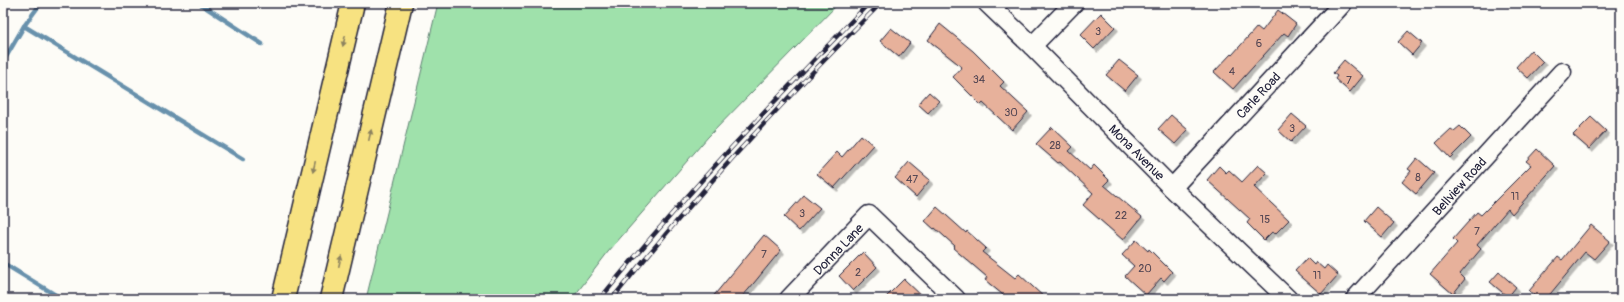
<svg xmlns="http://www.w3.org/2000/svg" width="1624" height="302" viewBox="0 0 1624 302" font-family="Pangolin,sans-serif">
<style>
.green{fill:#9fe1ab;stroke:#608273}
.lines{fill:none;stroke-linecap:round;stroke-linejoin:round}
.stream{stroke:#6791ac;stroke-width:4.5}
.building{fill:#e7b19b;stroke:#22223b;filter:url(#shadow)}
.street-casing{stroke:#22223b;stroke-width:21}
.highway-casing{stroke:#22223b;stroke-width:25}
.street{stroke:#fdfcf7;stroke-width:18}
.highway{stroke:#f7e281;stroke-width:22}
.rail-casing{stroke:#22223b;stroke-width:4.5}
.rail{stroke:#fdfcf7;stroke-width:3;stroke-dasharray:9;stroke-linecap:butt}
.oneway{fill:#8c825e}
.labels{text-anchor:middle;stroke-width:3;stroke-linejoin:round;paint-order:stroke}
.number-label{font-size:11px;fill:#534653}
.street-label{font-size:13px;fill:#22223b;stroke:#fdfcf7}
</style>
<defs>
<filter id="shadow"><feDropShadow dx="3.5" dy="3.5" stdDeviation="0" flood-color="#0004"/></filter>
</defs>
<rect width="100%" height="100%" fill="#fdfcf7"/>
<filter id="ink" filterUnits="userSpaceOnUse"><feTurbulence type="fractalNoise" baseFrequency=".025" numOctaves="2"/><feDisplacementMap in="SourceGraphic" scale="8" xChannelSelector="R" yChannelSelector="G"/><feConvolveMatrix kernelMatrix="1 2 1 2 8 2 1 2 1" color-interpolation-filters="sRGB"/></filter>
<g filter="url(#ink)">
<polygon class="green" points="438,3 839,3 708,137 608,252 572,299 366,299"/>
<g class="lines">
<g class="stream">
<polyline points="199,3 262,44"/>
<polyline points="24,26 243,159"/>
<polyline points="3,62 24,26 41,3"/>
<polyline points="3,263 62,299"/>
</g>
</g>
<g class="building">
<polygon points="1278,10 1296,24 1288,36 1284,33 1233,89 1214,72 1231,54 1232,55 1257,27 1262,31"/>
<polygon points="1101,13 1115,27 1094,49 1080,35"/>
<polygon points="940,24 973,51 1004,82 1000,86 1028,112 1012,130 983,103 981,105 953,77 962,67 928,40"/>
<polygon points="891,28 910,43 899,57 880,41"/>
<polygon points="1408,31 1422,43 1412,55 1398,42"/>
<polygon points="1531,50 1543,62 1528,78 1516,67"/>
<polygon points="1119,60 1138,75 1125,91 1106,75"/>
<polygon points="1344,60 1363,76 1350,92 1335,79 1337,76 1333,73"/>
<polygon points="929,92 939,101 928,113 918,104"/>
<polygon points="1292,114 1306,126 1291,142 1278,130"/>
<polygon points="1171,115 1188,130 1175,144 1158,129"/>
<polygon points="1591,117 1606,131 1589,149 1573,135"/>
<polygon points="1460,126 1471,137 1450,158 1436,143 1451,129 1454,131"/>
<polygon points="1052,127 1073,147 1069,151 1090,170 1094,165 1109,180 1104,185 1142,217 1123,240 1083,205 1093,193 1060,162 1058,163 1036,144"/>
<polygon points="861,135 873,145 834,188 817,174 837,152 842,157"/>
<polygon points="1537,149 1555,166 1512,214 1508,209 1477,245 1481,249 1460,274 1465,279 1453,294 1430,274 1457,243 1453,239 1477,212 1481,215 1531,165 1526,161"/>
<polygon points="1417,158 1434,173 1416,194 1402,182 1411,171 1408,169"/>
<polygon points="909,162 930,180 916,197 895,178"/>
<polygon points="1258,165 1267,173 1254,187 1289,220 1275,234 1272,232 1264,240 1247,223 1250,219 1207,180 1219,166 1226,173 1229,170 1242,182"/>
<polygon points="804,195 820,208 799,231 784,217"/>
<polygon points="937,207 966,233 967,231 986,248 982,252 1015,278 1019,274 1046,299 1008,299 985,280 987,277 953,248 955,246 935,228 934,229 925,221"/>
<polygon points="1376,207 1394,223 1382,237 1364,221"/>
<polygon points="1591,225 1610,241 1594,259 1585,252 1546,299 1539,299 1529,291 1558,257 1562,260"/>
<polygon points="764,235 781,250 749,289 740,299 711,299"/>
<polygon points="1136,240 1148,251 1149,249 1172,272 1164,281 1161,278 1146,295 1125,276 1134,266 1122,255"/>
<polygon points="863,252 877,267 853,291 839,276"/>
<polygon points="1307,258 1314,265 1316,262 1324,269 1327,265 1338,275 1321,294 1295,271"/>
<polygon points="1499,272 1516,287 1508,297 1490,282"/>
<polygon points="904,279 925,299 884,299"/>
</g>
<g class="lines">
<g class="street-casing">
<g id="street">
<polyline points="987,3 1032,46 1172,188 1288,299"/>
<polyline points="1032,46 1074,3"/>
<polyline points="1172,188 1343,3"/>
<polyline points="789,299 869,215 956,299"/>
<polyline points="1355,299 1562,72"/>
</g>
</g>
<g class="highway-casing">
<g id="highway">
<polyline points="283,299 353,3"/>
<polyline points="331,299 401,3"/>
</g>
</g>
<use href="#street" class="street"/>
<use href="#highway" class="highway"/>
<g class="rail-casing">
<g id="rail">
<path d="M600,299C684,195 776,99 869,3"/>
<path d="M612,299C695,196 787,96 881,3"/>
</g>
</g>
<use href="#rail" class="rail"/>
</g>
<defs><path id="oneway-solid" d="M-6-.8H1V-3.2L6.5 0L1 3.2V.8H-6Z"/></defs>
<g class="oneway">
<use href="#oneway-solid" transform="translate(344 41) rotate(103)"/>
<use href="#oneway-solid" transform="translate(370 135) rotate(-77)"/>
<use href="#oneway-solid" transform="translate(314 167) rotate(103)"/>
<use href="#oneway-solid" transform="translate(340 261) rotate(-77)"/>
</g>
</g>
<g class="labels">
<g class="number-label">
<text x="1098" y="35">3</text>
<text x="1259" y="47">6</text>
<text x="1232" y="75">4</text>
<text x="979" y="83">34</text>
<text x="1349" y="84">7</text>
<text x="1011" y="116">30</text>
<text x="1292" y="132">3</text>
<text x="1055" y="149">28</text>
<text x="1418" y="181">8</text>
<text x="912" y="183">47</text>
<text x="1515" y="200">11</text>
<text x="802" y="217">3</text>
<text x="1121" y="219">22</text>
<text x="1265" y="223">15</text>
<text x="1477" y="235">7</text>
<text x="764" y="258">7</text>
<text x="1145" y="272">20</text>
<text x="858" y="276">2</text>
<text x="1317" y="279">11</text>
</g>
<g class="street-label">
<text transform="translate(1258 95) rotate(-47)" y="5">Carle Road</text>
<text transform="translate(1137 152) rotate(45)" y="5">Mona Avenue</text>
<text transform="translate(1459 186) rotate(-48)" y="5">Bellview Road</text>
<text transform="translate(838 249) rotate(-46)" y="5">Donna Lane</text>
</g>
</g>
<rect width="1624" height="302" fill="none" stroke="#fdfcf7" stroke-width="16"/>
<rect x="8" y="8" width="1608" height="286" fill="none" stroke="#22223b" stroke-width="1.5" filter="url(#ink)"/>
</svg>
